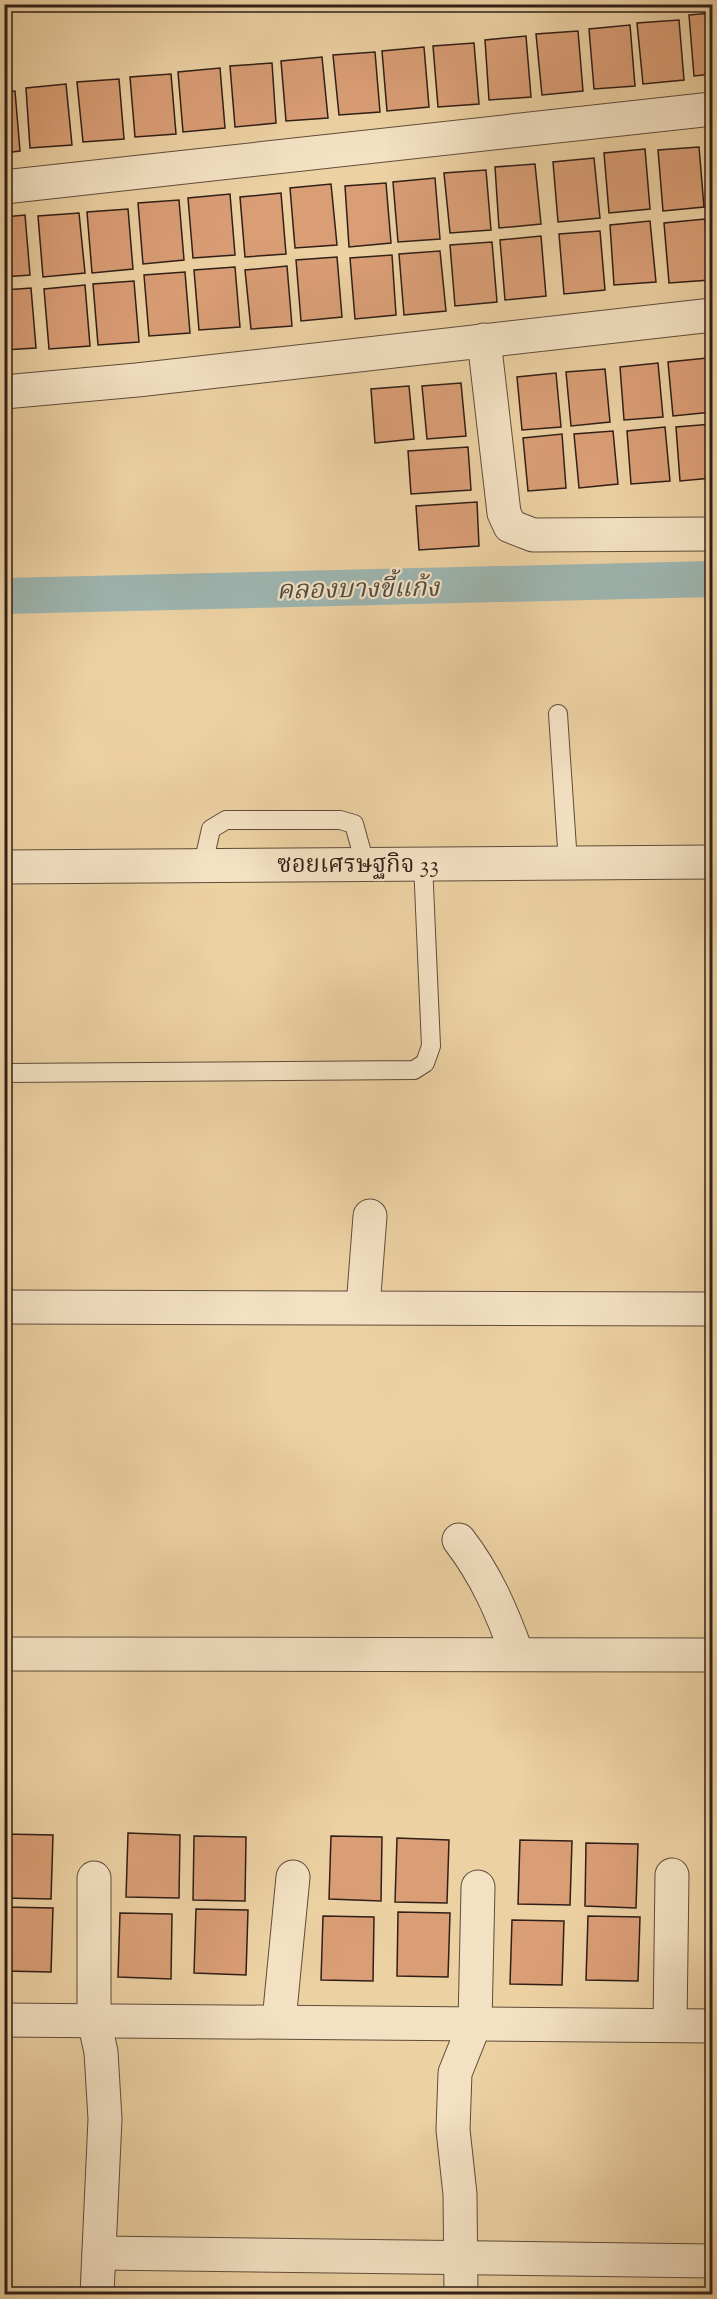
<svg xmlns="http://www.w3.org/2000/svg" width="717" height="2299" viewBox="0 0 717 2299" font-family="'Sorts Mill Goudy','Noto Serif Thai',serif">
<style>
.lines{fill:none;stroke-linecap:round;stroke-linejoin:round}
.canal{stroke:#9db5b0;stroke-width:36}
.building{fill:#da9e76;stroke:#311f17;stroke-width:1.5}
.lane-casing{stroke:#604c3a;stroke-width:20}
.street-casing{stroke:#604c3a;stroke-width:35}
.lane{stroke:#f3e1c3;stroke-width:18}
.street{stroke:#f3e1c3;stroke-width:33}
.labels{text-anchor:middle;stroke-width:4.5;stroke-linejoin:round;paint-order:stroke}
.street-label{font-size:24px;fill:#311f17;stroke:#f3e1c3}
.water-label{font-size:26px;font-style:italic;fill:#514c45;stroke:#f3e1c3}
</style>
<rect width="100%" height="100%" fill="#ecd1a3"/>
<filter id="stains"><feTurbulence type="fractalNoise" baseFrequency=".00333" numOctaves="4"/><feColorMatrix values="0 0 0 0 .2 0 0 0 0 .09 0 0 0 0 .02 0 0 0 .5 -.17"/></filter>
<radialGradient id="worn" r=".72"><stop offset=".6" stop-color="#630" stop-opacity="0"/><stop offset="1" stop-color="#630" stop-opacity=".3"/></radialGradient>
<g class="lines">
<polyline class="canal" points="4,596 712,579"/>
</g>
<g class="building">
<polygon points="712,13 712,74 694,76 689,15"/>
<polygon points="679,20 684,80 643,84 637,23"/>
<polygon points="630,25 635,86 594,89 589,29"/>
<polygon points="578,31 583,91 542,95 536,34"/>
<polygon points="526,36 531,97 489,100 485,40"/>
<polygon points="474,43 479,104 438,107 433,46"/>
<polygon points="424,47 429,107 387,111 382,51"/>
<polygon points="375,52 380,112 339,115 333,55"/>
<polygon points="322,57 328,118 286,121 281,61"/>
<polygon points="272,63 276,123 235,127 230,66"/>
<polygon points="220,68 225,128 183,132 178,72"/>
<polygon points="171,74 176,134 135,137 130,77"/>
<polygon points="119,79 124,139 83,142 77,82"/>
<polygon points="66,84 72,145 30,148 26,88"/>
<polygon points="15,91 20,151 4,153 4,92"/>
<polygon points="707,146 712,146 712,207"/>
<polygon points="699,147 704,207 663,211 658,150"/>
<polygon points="645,149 650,209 609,213 604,153"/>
<polygon points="594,158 600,218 558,222 553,162"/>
<polygon points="535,164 541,224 499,228 495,167"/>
<polygon points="486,170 491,230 450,233 444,173"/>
<polygon points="435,178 440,239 398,242 393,182"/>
<polygon points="386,183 391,243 349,247 345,186"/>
<polygon points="331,184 337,245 295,248 290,188"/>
<polygon points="281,193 286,254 245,257 240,197"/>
<polygon points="230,194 235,255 193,258 188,198"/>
<polygon points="179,200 184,260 143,264 138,203"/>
<polygon points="128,209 133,269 92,273 87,212"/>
<polygon points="79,213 85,273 43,277 38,216"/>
<polygon points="25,215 30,275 4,277 4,217"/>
<polygon points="705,219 710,280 669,283 664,223"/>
<polygon points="650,221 656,282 614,285 610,225"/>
<polygon points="600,231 605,290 564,294 559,234"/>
<polygon points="541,236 546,296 505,300 500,240"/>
<polygon points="492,242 497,302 455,306 450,245"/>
<polygon points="440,251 446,311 404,315 399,254"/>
<polygon points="392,255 396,315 355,319 350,258"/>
<polygon points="337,257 342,317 301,321 296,260"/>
<polygon points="287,266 292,326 251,329 245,270"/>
<polygon points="235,267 240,327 199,330 194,270"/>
<polygon points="185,272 190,333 149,336 144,275"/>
<polygon points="134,281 139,342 98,345 93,284"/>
<polygon points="85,285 90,346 49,349 44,289"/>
<polygon points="31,288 36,348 4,350 4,290"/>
<polygon points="707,358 712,412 673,416 668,362"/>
<polygon points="658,363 663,417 624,420 620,367"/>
<polygon points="605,369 610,422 571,426 566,372"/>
<polygon points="556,373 561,427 522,430 517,377"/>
<polygon points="461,383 466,436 427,439 422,386"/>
<polygon points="409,386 414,439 375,443 371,389"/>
<polygon points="712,424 712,478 680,481 676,427"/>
<polygon points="665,427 670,481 631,484 627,431"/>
<polygon points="613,431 618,484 579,488 574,434"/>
<polygon points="562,434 566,488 528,491 523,438"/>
<polygon points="468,447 471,490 411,494 408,451"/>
<polygon points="477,502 479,546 419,550 416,506"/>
<polygon points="128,1833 180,1835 179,1898 126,1897"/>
<polygon points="4,1834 53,1835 51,1899 4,1898"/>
<polygon points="194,1836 246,1837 245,1901 193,1900"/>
<polygon points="331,1836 382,1837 381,1901 329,1899"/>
<polygon points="397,1838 449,1840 447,1903 395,1902"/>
<polygon points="520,1840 572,1841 570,1905 518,1904"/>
<polygon points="586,1843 638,1844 636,1908 585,1906"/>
<polygon points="4,1907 53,1908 51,1972 4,1971"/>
<polygon points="196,1909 248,1910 246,1975 194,1973"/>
<polygon points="398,1912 450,1913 448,1977 397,1976"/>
<polygon points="120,1913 172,1914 171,1979 118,1977"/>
<polygon points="323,1916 374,1917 373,1981 321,1980"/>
<polygon points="588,1916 640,1917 638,1981 586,1980"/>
<polygon points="512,1920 564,1921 562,1985 510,1984"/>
</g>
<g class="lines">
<g class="lane-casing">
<g id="lane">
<polyline points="558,714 568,863"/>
<polyline points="203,865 211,829 226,820 340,820 354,824 365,864"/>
<polyline points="4,1073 414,1070 425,1063 431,1046 423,863"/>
</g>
</g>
<g class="street-casing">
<g id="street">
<polyline points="4,187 712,109"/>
<polyline points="484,340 504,513 510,526 533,535 712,534"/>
<polyline points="4,392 137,380 712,315"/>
<polyline points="4,867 712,862"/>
<polyline points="4,1307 712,1309"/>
<polyline points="363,1307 370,1216"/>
<path d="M459,1540C486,1575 502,1612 517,1654"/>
<polyline points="4,1654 712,1655"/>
<polyline points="94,1878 94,2020 101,2052 105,2119 97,2294"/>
<polyline points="4,2020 712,2026"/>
<polyline points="279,2021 293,1877"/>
<polyline points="670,2025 672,1875"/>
<polyline points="99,2253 712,2261"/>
<polyline points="461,2294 460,2194 453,2130 455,2073 475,2023 478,1887"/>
</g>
</g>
<use href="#lane" class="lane"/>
<use href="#street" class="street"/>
</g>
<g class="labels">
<g class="street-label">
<text x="358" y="872">ซอยเศรษฐกิจ 33</text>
</g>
<g class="water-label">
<text transform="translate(358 588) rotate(-1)" y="9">คลองบางขี้แก้ง</text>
</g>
</g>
<rect width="717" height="2299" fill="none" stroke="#ecd1a3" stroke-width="24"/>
<rect x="6" y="6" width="705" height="2287" fill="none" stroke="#311f17" stroke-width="3"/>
<rect x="12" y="12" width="693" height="2275" fill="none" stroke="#311f17" stroke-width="1.5"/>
<rect width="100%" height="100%" filter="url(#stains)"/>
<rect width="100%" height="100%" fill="url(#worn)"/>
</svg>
